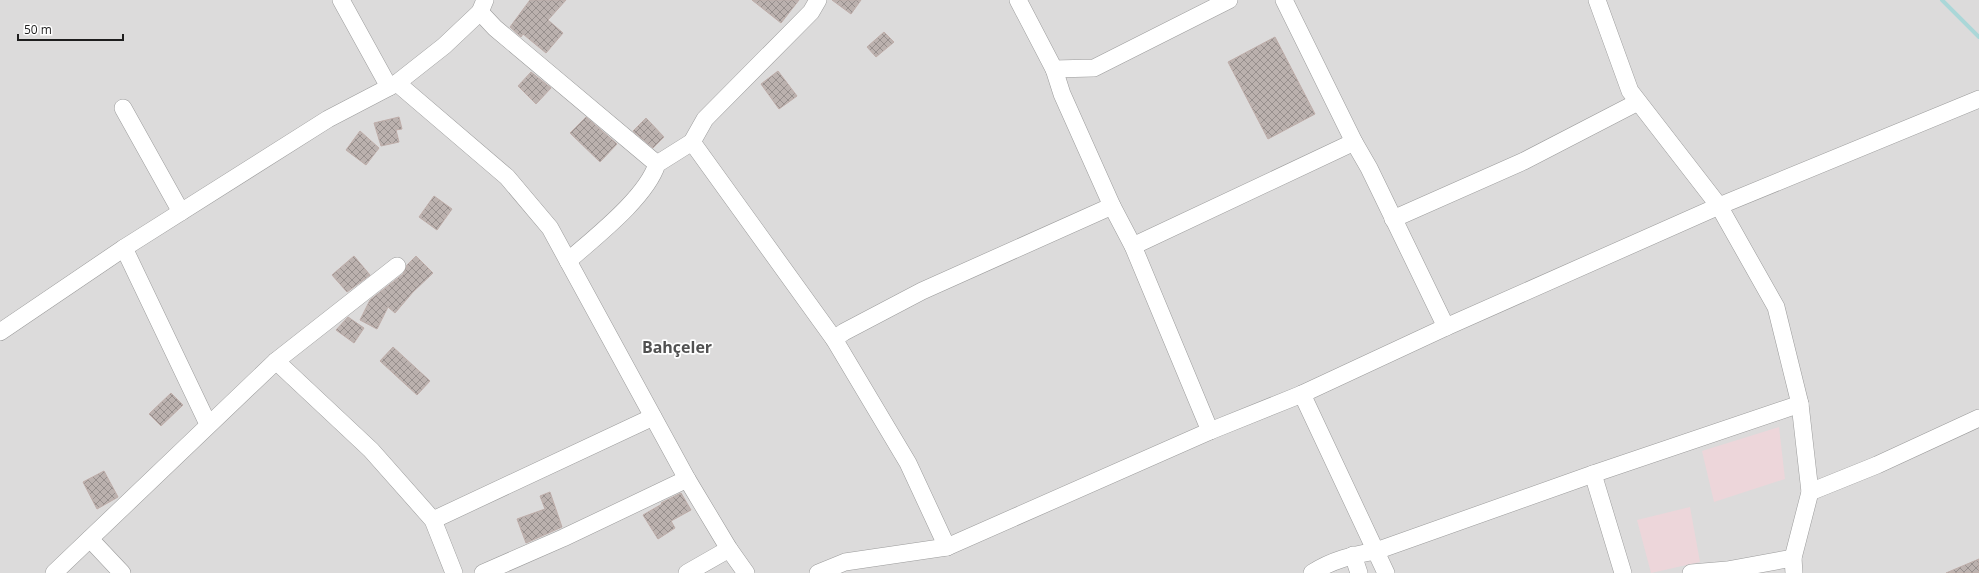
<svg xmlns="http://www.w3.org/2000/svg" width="1979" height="573" viewBox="0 0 1979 573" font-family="'Open Sans',sans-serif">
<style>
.residential{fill:#dcdbdb}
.commercial{fill:#edd6da}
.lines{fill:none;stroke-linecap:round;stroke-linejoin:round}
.stream{stroke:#aad7d8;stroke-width:4}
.building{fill:url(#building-cross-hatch);stroke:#beada9}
.minor-casing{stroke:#9b9b9b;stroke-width:18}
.minor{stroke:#fff;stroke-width:17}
.labels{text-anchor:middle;stroke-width:3.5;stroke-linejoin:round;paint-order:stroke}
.district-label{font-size:16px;font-weight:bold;fill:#515151;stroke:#fff}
</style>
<defs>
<pattern id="building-cross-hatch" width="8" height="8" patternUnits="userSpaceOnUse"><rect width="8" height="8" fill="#bbb1ae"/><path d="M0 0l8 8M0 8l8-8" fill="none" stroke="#978f8d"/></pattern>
</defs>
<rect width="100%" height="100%" fill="#eee9e5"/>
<rect class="residential" x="0" y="0" width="1979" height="573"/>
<g class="commercial">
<polygon points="1779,427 1785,479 1714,502 1702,451"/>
<polygon points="1690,507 1700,562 1651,573 1637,520"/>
</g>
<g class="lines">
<polyline class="stream" points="1942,0 1979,37"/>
</g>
<g class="building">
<polygon points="530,0 566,0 548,20 563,33 546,53 523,34 521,37 510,27"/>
<polygon points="752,0 799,0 781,23"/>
<polygon points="832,0 861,0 851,14"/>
<polygon points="884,32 894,42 876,57 867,47"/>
<polygon points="1275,37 1315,114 1268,139 1228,62"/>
<polygon points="778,71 797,96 779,109 761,84"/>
<polygon points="531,72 551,88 536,104 518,86"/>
<polygon points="399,117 402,129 396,130 399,142 381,146 374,123"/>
<polygon points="586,117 617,144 600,162 570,133"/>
<polygon points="646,118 664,137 653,148 633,131"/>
<polygon points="360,131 379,148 366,165 346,150"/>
<polygon points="434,196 452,209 437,230 419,217"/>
<polygon points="354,256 370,275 347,292 332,275"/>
<polygon points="416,256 433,273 413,292 395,313 388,307 377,329 360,320 370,300 403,274 407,265"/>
<polygon points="348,317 364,328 354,343 336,330"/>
<polygon points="393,347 430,381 417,395 380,361"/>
<polygon points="171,393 183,405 161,426 149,414"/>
<polygon points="104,471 118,497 97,509 83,482"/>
<polygon points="550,492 562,527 526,543 517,519 545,509 540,496"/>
<polygon points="681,493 691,510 671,521 675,528 658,539 643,515 662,504 661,503"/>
<polygon points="1979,559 1979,573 1946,573"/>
</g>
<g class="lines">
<g class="minor-casing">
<g id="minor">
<polyline points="341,0 389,87"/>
<polyline points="1018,0 1054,69 1094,68 1229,0"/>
<polyline points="1284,0 1354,142 1369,168 1446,327"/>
<polyline points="1597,0 1630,91 1719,206 1776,307 1800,404 1810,492 1793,558 1794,573"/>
<polyline points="480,12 495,28 657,164"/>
<polyline points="1054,69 1062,94 1112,206 1133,246 1210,431"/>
<polyline points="397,83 507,177 550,228 687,479 729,549 746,573"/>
<polyline points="123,108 181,212"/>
<polyline points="692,142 834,339 908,463 947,547"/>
<polyline points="1393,219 1524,161 1638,102"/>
<polyline points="1133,246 1354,142"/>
<polyline points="124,248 208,424"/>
<path d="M568,261C595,237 646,198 657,164L692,142L705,119L811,12L818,0"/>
<polyline points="0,332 124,248 328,119 397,83 444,46 480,12 485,0"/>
<polyline points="834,339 844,332 922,291 1112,206"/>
<polyline points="276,361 371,450 433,520 454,573"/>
<polyline points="1302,394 1386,573"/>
<polyline points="1593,474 1623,573"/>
<polyline points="1810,492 1877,465 1979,418"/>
<polyline points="433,520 653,417"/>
<polyline points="90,539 122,573"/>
<polyline points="1353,555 1359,573"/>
<polyline points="54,573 276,361 397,266"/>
<polyline points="483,573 563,538 687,479"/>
<polyline points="687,573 729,549"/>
<polyline points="818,573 845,562 947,547 1210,431 1302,394 1446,327 1719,206 1979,99"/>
<path d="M1312,573C1332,560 1353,555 1376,551L1593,474L1800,404"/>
<polyline points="1691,573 1727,570 1793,558"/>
</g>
</g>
<use href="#minor" class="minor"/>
</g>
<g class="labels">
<g class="district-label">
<text x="677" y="353">Bahçeler</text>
</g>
</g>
<path d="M18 34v6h105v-6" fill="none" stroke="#1e1e1e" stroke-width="2"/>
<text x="24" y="34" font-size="12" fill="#1e1e1e" stroke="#ffffff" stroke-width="3" paint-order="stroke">50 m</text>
</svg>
